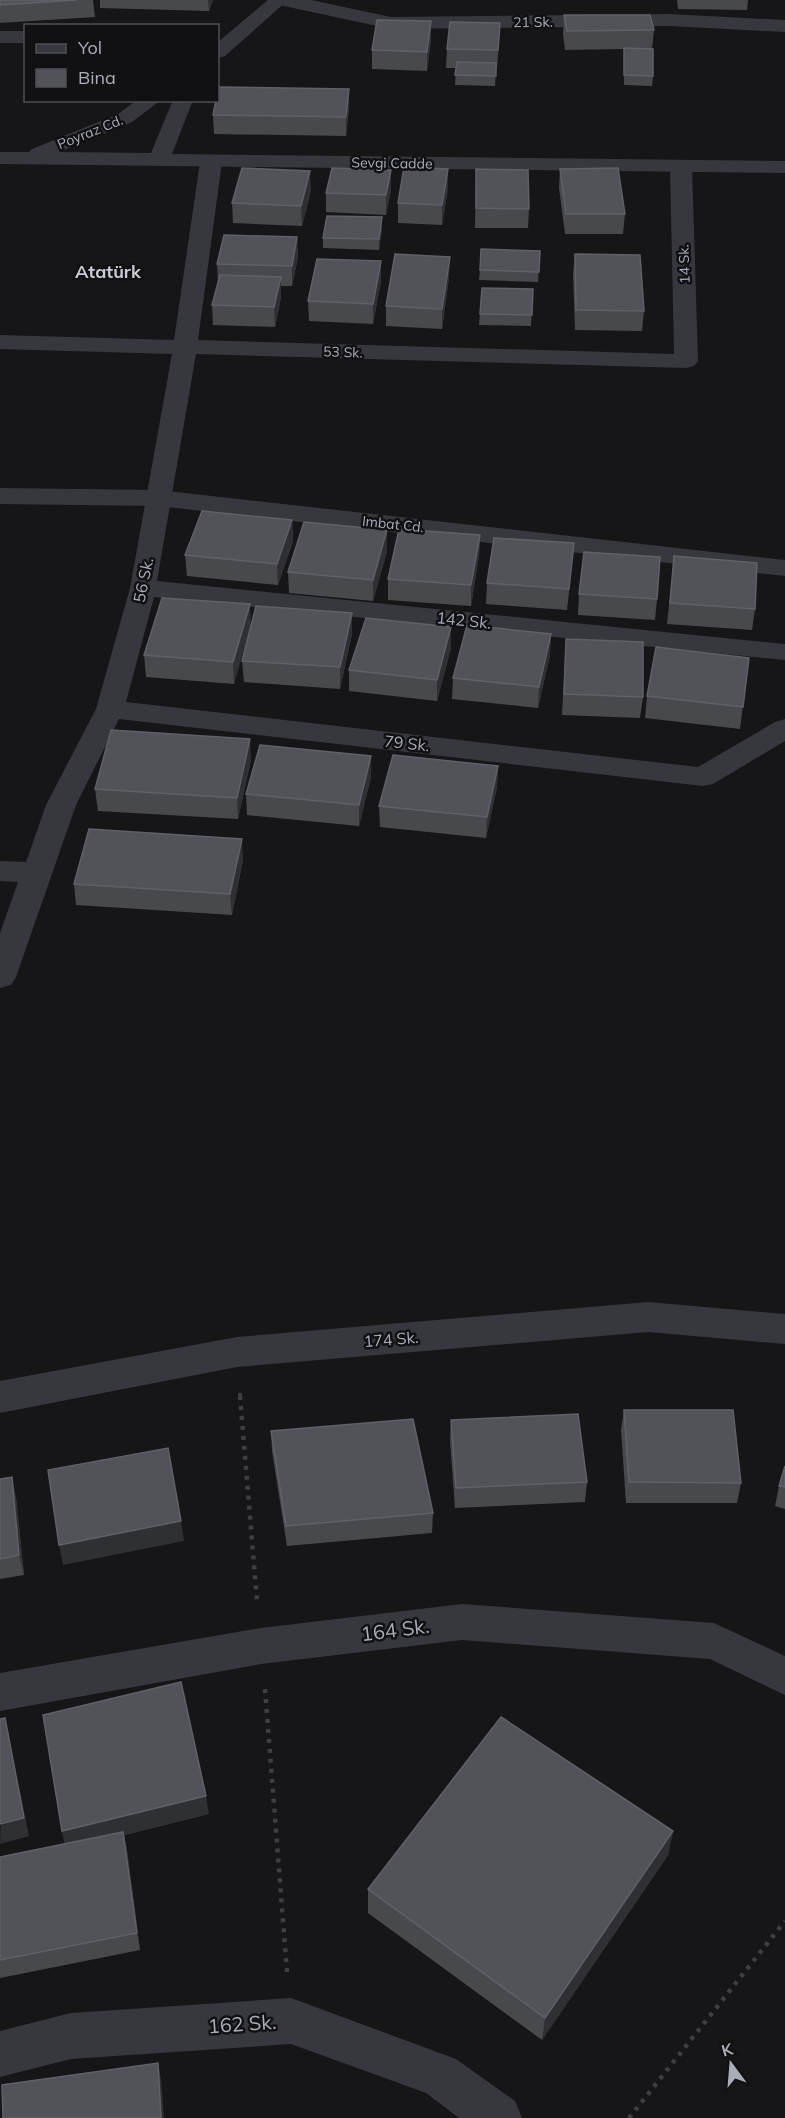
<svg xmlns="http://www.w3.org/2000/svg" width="785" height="2118" viewBox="0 0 785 2118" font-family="Mulish,sans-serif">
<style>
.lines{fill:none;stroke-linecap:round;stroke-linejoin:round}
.path-far1{stroke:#3d3f44;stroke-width:4;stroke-dasharray:3 4.5;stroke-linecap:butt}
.path{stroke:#3d3f44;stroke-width:4.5;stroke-dasharray:4 6;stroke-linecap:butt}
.minor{fill:#37383d;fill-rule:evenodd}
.tertiary{fill:#37383d;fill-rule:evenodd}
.wall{fill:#47494d}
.shaded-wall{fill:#2f3033}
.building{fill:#525359;stroke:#5f6168;stroke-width:1.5}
.labels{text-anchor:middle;stroke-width:5;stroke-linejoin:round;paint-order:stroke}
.far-street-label{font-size:14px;fill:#a8adb8;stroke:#111113}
.street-label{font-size:16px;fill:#a8adb8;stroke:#111113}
.far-district-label{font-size:18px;font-weight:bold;fill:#c9ccd4;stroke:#111113}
.near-street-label{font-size:20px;fill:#a8adb8;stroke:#111113}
</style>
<rect width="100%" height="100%" fill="#161618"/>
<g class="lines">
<polyline class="path-far1" points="240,1393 240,1397"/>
<g class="path">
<polyline points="240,1396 257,1601"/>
<polyline points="265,1689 287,1972"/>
<polyline points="629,2118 785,1921"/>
</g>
<g class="minor">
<polygon points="275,0 311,0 391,17 669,14 785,20 785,32 669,26 391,29 284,6 277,4"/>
<rect x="0" y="31" width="26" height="12"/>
<polygon points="211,156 218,158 222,162 198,340 674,354 670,166 674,162 681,160 688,162 692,166 698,361 694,366 686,368 196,354 157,581 785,644 785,660 154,597 126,702 698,767 775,722 785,719 785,741 713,784 703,786 119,719 76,805 16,977 11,985 0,988 0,933 18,882 0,881 0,861 26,862 46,805 96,709 130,588 172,354 0,349 0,335 174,340 200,162 204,158"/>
<polygon points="462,1604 714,1623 785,1656 785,1695 710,1659 462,1640 261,1664 0,1711 0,1673 261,1628"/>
<polygon points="291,1998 456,2059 515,2101 522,2118 459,2118 426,2093 291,2044 71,2059 0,2077 0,2031 71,2013"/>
</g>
<g class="tertiary">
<polygon points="268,0 288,0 225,56 218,58 218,42"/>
<polygon points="137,100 161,100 132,122 59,152 151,153 173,100 193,100 172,154 785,161 785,173 0,164 0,152 29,152 32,149 118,114"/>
<polygon points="0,488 158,490 785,560 785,576 158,506 0,504"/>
<polygon points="648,1302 785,1314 785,1344 648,1332 237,1367 0,1413 0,1381 237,1337"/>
</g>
</g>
<g class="wall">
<polygon points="0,0 93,0 95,17 0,23"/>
<polygon points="100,0 213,0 209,11 100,8"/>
<polygon points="677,0 748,0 747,10 678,9"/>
<polygon points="564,15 654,30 652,49 653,76 652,86 624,85 624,49 565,50 563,34"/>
<polygon points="431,21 431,40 427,71 372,69 372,50"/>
<polygon points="500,23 499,42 497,69 496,69 495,86 455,85 456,68 446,68 447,49"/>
<polygon points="349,108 346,136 214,134 213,115"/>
<polygon points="448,169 448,189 442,225 398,223 398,203"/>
<polygon points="476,169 529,209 528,228 475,228"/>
<polygon points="560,169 625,214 623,234 565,234 559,188"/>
<polygon points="391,170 391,190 386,215 326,212 326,193"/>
<polygon points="311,190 302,226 233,223 232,203"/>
<polygon points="382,217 382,228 379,250 323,248 323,238"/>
<polygon points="297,237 298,257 292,286 281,286 281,297 275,327 213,325 212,305 218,283 217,264"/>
<polygon points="540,251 538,282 479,280 480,270"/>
<polygon points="575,254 644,311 642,331 575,330 573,274"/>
<polygon points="381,261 381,281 373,324 309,321 308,301"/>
<polygon points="449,277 442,329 386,326 386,306"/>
<polygon points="533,289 531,326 479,325 480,314"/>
<polygon points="292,520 293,541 278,585 187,576 185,555"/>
<polygon points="480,535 479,556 471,606 388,600 388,579"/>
<polygon points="387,551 373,601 289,593 288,572"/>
<polygon points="674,556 755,609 752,630 667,624"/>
<polygon points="572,564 567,610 486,604 487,583"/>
<polygon points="579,594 657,599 655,620 578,615"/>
<polygon points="250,604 234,684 146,677 144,655"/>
<polygon points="352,613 352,634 340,689 244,682 242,661"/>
<polygon points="451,627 451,648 437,701 349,691 349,670"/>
<polygon points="551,634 550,655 538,708 452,699 453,678"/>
<polygon points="566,639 643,697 640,718 562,715"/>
<polygon points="749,658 740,729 645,718 647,696"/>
<polygon points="251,760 238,819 98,811 95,789"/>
<polygon points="498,766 497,787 486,838 380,827 379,806"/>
<polygon points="371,777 359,826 247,815 246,794"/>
<polygon points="243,860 232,915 76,905 74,884"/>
<polygon points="624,1410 741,1483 737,1503 626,1503 621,1430"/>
<polygon points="451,1420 587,1482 585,1502 455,1508 450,1440"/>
<polygon points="271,1431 433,1513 432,1533 287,1546 272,1451"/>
<polygon points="785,1466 785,1509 775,1506 779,1486"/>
<polygon points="0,1479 16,1497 24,1575 0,1579"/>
<polygon points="209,1814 124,1835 127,1850 140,1950 0,1978 0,1857 65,1844 62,1831"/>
<polygon points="673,1831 668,1855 542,2040 368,1913 368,1889"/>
</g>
<g class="shaded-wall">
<polygon points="208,0 213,0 209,11"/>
<polygon points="431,21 431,40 427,71 427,52"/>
<polygon points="349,89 349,108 346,136 346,117"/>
<polygon points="448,169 448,189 442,225 442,205"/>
<polygon points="391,170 391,190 386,215 386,195"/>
<polygon points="310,171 311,190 302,226 301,206"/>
<polygon points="382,217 382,228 379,250 379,239"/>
<polygon points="297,237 298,257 292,286 292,266"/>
<polygon points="450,257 449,277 442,329 442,309"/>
<polygon points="381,261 381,281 373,324 373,304"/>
<polygon points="281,277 281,297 275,327 274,307"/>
<polygon points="292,520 293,541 278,585 277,564"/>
<polygon points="387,530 387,551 373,601 373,580"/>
<polygon points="480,535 479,556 471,606 471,585"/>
<polygon points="250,604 251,626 234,684 233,662"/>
<polygon points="352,613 352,634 340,689 340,667"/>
<polygon points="451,627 451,648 437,701 437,680"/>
<polygon points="551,634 550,655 538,708 539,687"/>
<polygon points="250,739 251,760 238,819 237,798"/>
<polygon points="371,756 371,777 359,826 359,805"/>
<polygon points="498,766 497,787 486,838 487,817"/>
<polygon points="242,839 243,860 232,915 230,894"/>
<polygon points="12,1477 16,1497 24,1575 19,1555"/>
<polygon points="181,1521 184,1541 63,1565 59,1545"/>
<polygon points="5,1718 9,1737 29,1836 0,1844"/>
<polygon points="206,1796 209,1814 124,1835 127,1850 140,1950 137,1933 66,1849 62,1831"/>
<polygon points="673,1831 668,1855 542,2040 545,2018"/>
<polygon points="158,2063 161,2079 164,2118 161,2118"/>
</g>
<g class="building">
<polygon points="0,0 76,0 0,5"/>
<polygon points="564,15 650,15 654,30 567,31"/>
<polygon points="377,20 431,21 427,52 372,50"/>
<polygon points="450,22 500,23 498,50 447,49"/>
<polygon points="624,48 653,49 653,76 624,75"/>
<polygon points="457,62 496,63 496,76 455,75"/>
<polygon points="219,87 349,89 346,117 213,115 216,100 218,100"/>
<polygon points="404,167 448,169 442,205 398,203"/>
<polygon points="242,168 310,171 301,206 232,203"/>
<polygon points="332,168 391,170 386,195 326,193"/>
<polygon points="618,168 625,214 566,214 560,169"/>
<polygon points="476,169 528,170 529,209 476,208"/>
<polygon points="327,216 382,217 379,239 323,238"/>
<polygon points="224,235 297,237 292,266 217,264"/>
<polygon points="481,249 540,251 539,272 480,270"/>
<polygon points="395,254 450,257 442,309 386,306"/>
<polygon points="575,254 640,255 644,311 576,310"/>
<polygon points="317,259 381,261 373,304 308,301"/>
<polygon points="220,275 281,277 274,307 212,305"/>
<polygon points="482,288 533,289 532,315 480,314"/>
<polygon points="202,511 292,520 277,564 185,555"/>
<polygon points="304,522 387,530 373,580 288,572"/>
<polygon points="399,529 480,535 471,585 388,579"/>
<polygon points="494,538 574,543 569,589 487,583"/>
<polygon points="584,552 660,557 657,599 579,594"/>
<polygon points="674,556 757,563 755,609 670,603"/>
<polygon points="162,598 250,604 233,662 144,655"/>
<polygon points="256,606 352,613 340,667 242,661"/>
<polygon points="366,618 451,627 437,680 349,670"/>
<polygon points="467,625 551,634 539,687 453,678"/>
<polygon points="566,639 643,642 643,697 564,694"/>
<polygon points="656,647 749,658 743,707 647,696"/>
<polygon points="111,730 250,739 237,798 95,789"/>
<polygon points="260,745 371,756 359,805 246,794"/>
<polygon points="393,755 498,766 487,817 379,806"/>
<polygon points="89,829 242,839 230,894 74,884"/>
<polygon points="624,1410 733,1410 741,1483 629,1482"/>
<polygon points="578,1414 587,1482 456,1488 451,1420"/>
<polygon points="413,1419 433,1513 286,1526 271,1431"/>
<polygon points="168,1448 181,1521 59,1545 48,1470"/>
<polygon points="785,1466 785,1487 779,1486"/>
<polygon points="12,1477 19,1555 0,1559 0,1479"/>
<polygon points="181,1682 206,1796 62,1831 43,1715"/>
<polygon points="501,1717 673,1831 545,2018 368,1889"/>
<polygon points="5,1718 24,1818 0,1824 0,1719"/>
<polygon points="123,1832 137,1933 0,1960 0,1857"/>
<polygon points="158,2063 161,2118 3,2118 2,2085"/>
</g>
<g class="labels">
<g class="far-street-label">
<text transform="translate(533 22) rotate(-1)" y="5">21 Sk.</text>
<text transform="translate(90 132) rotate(-22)" y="5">Poyraz Cd.</text>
<text transform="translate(392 163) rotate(1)" y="5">Sevgi Cadde</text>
<text transform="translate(684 264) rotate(-92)" y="5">14 Sk.</text>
<text transform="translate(343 352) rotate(2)" y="5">53 Sk.</text>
<text transform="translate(393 524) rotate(6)" y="5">Imbat Cd.</text>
</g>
<g class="street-label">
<text transform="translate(143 580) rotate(-78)" y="6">56 Sk.</text>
<text transform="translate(464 620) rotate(6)" y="6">142 Sk.</text>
<text transform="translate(407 743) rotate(6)" y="6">79 Sk.</text>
<text transform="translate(391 1339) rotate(-5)" y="6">174 Sk.</text>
</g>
<g class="far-district-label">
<text x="108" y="278">Atatürk</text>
</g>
<g class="near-street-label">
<text transform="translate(395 1630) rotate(-7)" y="7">164 Sk.</text>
<text transform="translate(242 2024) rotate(-4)" y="7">162 Sk.</text>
</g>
</g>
<rect x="24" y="24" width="195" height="78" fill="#111113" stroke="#4d4f55" stroke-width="1.5"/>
<rect x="36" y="44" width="30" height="9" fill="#37383d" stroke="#4d4f55" stroke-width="1.5"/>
<text x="78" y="54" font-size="18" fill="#a8adb8">Yol</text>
<rect x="36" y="69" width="30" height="18" fill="#525359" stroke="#4d4f55" stroke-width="1.5"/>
<text x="78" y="84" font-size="18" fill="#a8adb8">Bina</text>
<g transform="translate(731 2064) rotate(344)" stroke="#111113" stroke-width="4.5" paint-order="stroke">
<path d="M0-4.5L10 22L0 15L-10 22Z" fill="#a8adb8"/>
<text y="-9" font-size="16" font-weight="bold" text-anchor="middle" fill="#a8adb8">K</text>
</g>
</svg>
